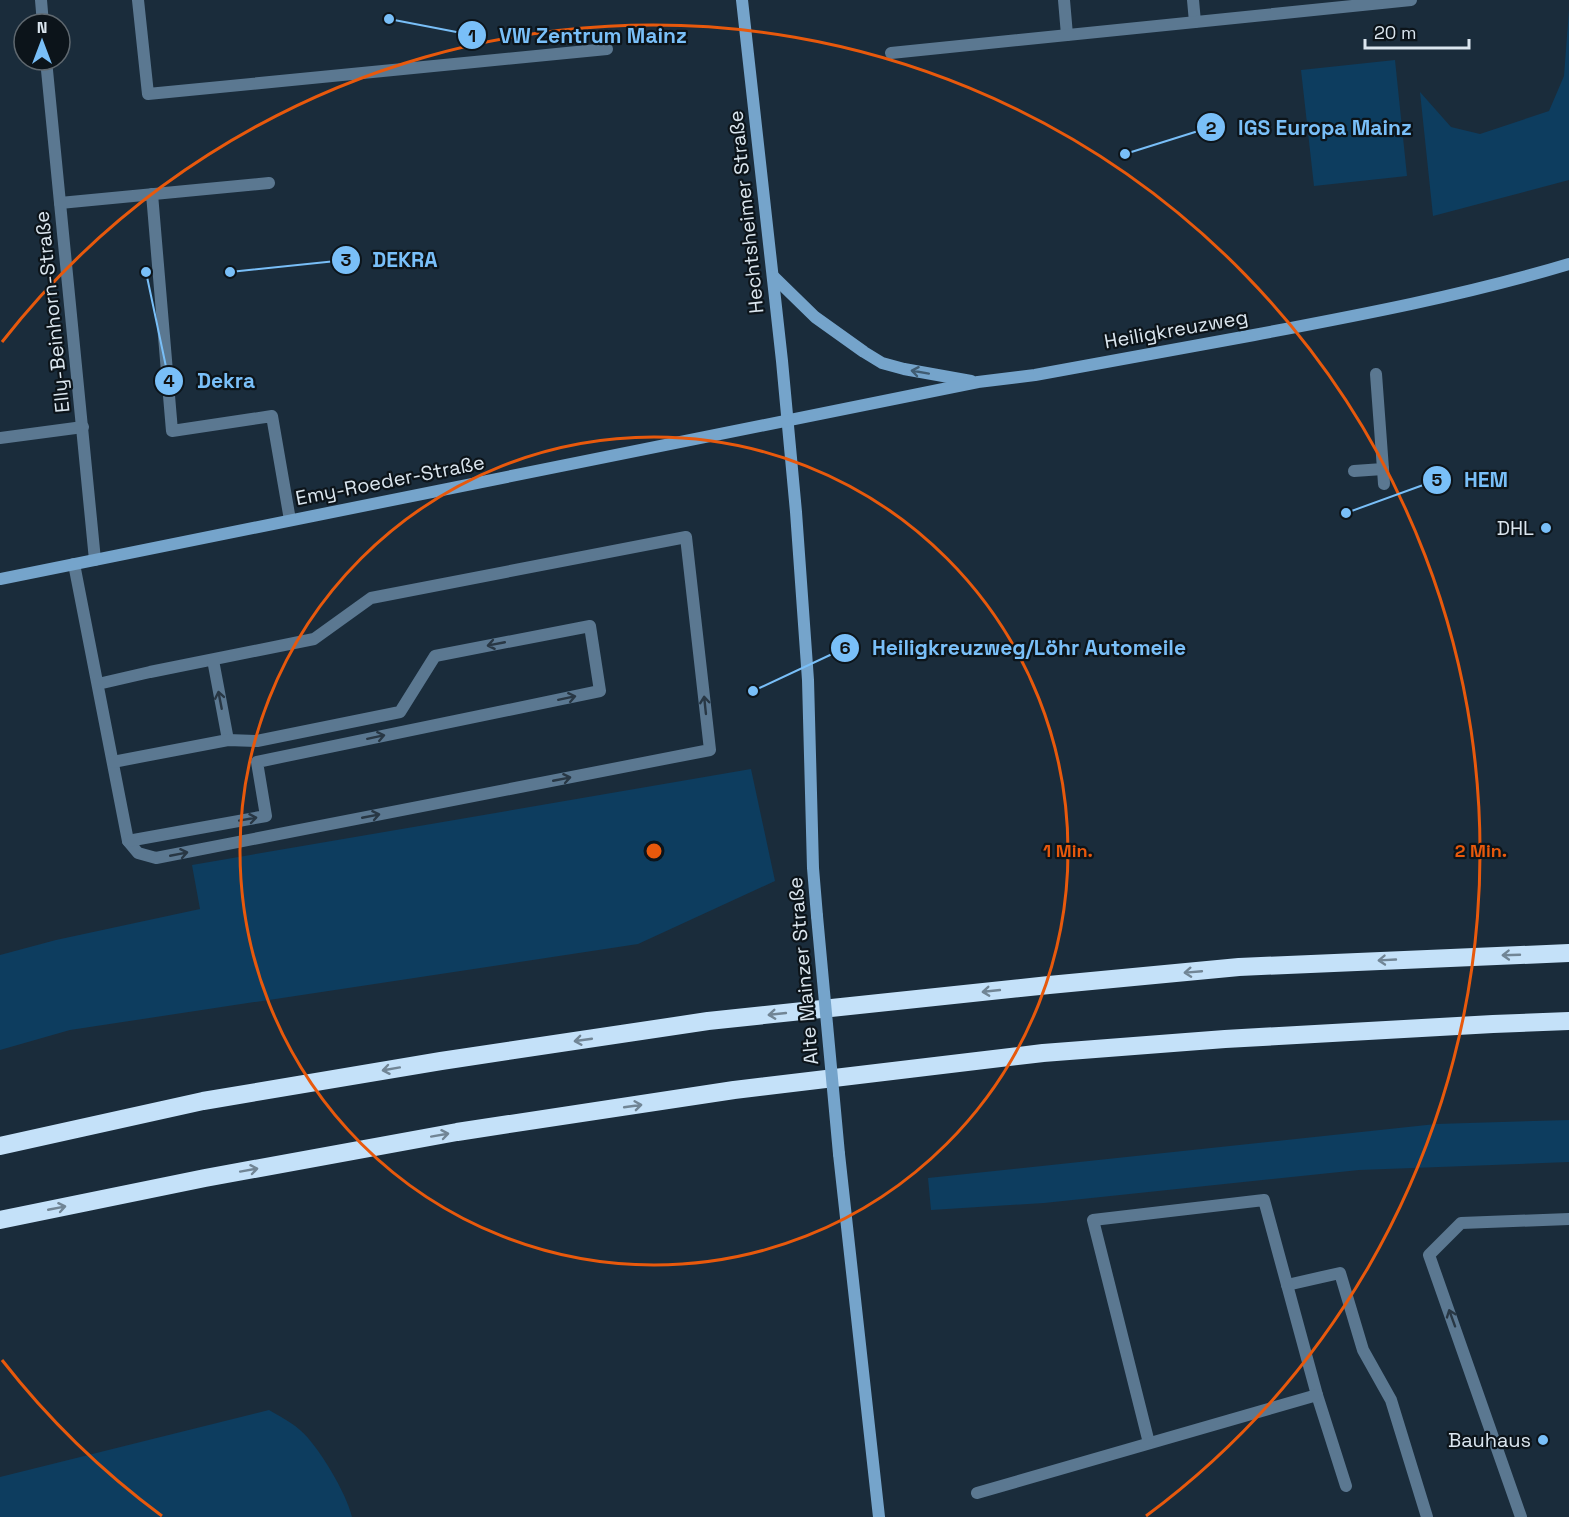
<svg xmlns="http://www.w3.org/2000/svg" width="1569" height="1517" viewBox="0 0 1569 1517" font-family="'Space Grotesk',sans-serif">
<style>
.green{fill:#0d3d5f}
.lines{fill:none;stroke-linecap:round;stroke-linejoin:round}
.lane{stroke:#5b7891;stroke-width:12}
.street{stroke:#5b7891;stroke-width:12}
.secondary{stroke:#75a4cb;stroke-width:12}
.highway{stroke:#c4e1f9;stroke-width:18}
.secondary-bridge{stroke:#75a4cb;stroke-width:12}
.oneway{stroke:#405c72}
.oneway2{stroke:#283744}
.oneway3{stroke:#718595}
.ring{fill:none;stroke:#e8590c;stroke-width:3}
.poi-dot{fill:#79bff8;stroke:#0c141a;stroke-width:2}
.labels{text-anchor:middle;stroke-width:4.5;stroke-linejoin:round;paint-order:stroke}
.street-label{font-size:20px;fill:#dbe6ef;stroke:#0c141a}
.poi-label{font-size:20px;fill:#dbe6ef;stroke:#0c141a;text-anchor:end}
.centre{fill:#e8590c;stroke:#0c141a;stroke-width:3}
.ring-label{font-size:18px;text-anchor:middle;font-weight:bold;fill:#e8590c;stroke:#0c141a;stroke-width:4.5;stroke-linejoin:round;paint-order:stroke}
.leader{fill:none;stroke:#79bff8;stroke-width:2}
.callout-dot{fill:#79bff8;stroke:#0c141a;stroke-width:2}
.mark-label{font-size:18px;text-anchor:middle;font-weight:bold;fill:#111}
.callout-label{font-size:21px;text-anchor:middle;font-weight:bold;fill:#79bff8;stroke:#0c141a;stroke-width:4.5;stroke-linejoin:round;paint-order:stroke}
</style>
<rect width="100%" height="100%" fill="#1a2c3b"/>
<g class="green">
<polygon points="1569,10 1569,180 1433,216 1420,92 1451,127 1480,134 1549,111 1564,76"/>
<polygon points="1395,60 1407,176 1314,186 1301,70"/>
<polygon points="751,769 775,881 638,944 70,1030 0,1050 0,955 56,940 200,909 192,865"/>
<polygon points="1569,1120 1569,1162 1359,1170 1044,1203 931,1210 928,1178 1436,1124"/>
<path d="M269,1410C279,1416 291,1422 300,1430C318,1445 347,1494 352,1517H0V1477Z"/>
</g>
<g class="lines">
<g class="lane">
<polyline points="138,0 148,94 607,49"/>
<polyline points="1064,0 1067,35"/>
<polyline points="1193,0 1195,22"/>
<polyline points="891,53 1411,0"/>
<polyline points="152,194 172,431 272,416 290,520"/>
<polyline points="60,203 269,183"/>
<polyline points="0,438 83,427"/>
<polyline points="1383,469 1384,484"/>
<polyline points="1354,471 1383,469 1376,374"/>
<polyline points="74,564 128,841 138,853 156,858 710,750 686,537 371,598 314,639 150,672 98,684"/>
<polyline points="213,660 228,740"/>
<polyline points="113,762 228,740 257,741 400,712 435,656 590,626 600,691 257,762 266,816 128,841"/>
<polyline points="1287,1285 1340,1273 1363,1350 1391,1400 1427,1517"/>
<polyline points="1149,1443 1093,1220 1264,1200 1317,1395 1346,1486"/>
<polyline points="977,1493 1317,1395"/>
<polyline points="1521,1517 1429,1255 1461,1223 1569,1219"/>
</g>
<g class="street">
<polyline points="41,0 43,24"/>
<polyline points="46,60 95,560"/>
</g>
<g class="secondary">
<polyline points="742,0 782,361 796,512 808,680 813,868 817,916"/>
<polyline points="773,276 815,317 864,352 882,363 904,369 971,381"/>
<path d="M0,579L978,382L1035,375C1108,361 1181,348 1254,335C1360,315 1466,295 1569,264"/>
<polyline points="839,1154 879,1517"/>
</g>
<g class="highway">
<polyline points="0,1146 203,1101 441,1061 708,1021 1049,985 1239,967 1569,953"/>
<polyline points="0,1220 205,1178 457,1132 734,1090 1043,1053 1225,1039 1493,1024 1569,1021"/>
</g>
<polyline class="secondary-bridge" points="817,916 839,1154"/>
</g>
<defs><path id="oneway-shaft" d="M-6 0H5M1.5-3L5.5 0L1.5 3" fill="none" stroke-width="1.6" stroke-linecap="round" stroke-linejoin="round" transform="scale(1.5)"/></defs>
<use class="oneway" href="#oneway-shaft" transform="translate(920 372) rotate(-170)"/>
<g class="oneway2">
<use href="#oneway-shaft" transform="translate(496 644) rotate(169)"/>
<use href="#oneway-shaft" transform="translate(567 698) rotate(-12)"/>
<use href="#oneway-shaft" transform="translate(220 700) rotate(-101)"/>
<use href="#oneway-shaft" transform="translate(705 705) rotate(-96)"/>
<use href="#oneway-shaft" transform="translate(376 737) rotate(-12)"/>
<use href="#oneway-shaft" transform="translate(562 779) rotate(-11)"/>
<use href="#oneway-shaft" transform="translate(371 816) rotate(-11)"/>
<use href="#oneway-shaft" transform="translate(248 819) rotate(-10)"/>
<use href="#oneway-shaft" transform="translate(179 854) rotate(-11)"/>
<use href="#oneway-shaft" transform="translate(1452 1318) rotate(-110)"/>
</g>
<g class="oneway3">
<use href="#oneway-shaft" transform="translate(1511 955) rotate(178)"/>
<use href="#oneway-shaft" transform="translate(1387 960) rotate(177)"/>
<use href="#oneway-shaft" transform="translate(1193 972) rotate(175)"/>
<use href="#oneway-shaft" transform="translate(991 991) rotate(174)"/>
<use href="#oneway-shaft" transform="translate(777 1014) rotate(174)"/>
<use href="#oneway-shaft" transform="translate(583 1040) rotate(172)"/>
<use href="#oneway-shaft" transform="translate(391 1069) rotate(170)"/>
<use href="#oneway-shaft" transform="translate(633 1106) rotate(-8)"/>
<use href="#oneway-shaft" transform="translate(440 1135) rotate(-10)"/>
<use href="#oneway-shaft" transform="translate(249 1170) rotate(-10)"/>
<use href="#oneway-shaft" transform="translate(57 1208) rotate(-11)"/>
</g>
<g class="ring">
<circle cx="654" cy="851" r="414"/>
<path d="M162 1516A827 827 0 0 1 2 1360M2 342A827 827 0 1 1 1146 1516"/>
</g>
<g class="poi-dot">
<circle cx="1546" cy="528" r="6"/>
<circle cx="1543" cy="1440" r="6"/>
</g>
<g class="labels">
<g class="street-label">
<text transform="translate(746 212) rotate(-96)" y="7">Hechtsheimer Straße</text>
<text transform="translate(52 312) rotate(-96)" y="7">Elly-Beinhorn-Straße</text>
<text transform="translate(1176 329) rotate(-10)" y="7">Heiligkreuzweg</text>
<text transform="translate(390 480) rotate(-11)" y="7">Emy-Roeder-Straße</text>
<text transform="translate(803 971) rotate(-95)" y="7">Alte Mainzer Straße</text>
</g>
<g class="poi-label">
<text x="1534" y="535">DHL</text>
<text x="1531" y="1447">Bauhaus</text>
</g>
</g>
<circle cx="654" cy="851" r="9" class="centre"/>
<g class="ring-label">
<text x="1068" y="857">1 Min.</text>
<text x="1481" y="857">2 Min.</text>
</g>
<path class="leader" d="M389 19L472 35M1125 154L1211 127M230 272L346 260M146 272L169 381M1346 513L1437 480M753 691L845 648"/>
<g class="callout-dot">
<circle cx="389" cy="19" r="6"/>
<circle cx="1125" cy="154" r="6"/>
<circle cx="230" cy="272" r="6"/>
<circle cx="146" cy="272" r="6"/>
<circle cx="1346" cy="513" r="6"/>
<circle cx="753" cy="691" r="6"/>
<circle cx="472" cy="35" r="15"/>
<circle cx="1211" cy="127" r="15"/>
<circle cx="346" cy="260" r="15"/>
<circle cx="169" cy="381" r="15"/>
<circle cx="1437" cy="480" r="15"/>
<circle cx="845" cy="648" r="15"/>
</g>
<g class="mark-label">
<text x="472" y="42">1</text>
<text x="1211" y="134">2</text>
<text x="346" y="266">3</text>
<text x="169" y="387">4</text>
<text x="1437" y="486">5</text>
<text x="845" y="654">6</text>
</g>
<g class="callout-label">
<text x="593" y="43">VW Zentrum Mainz</text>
<text x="1325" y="135">IGS Europa Mainz</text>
<text x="405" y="267">DEKRA</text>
<text x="226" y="388">Dekra</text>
<text x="1486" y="487">HEM</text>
<text x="1029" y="655">Heiligkreuzweg/Löhr Automeile</text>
</g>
<g transform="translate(42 42)"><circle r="28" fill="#0c141a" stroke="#5f686f" stroke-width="1.5"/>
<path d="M0-4.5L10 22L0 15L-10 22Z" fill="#79bff8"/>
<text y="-9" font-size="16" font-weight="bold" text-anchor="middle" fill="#dbe6ef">N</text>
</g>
<path d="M1365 39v9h104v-9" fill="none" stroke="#dbe6ef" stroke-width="3"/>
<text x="1374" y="39" font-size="18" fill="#dbe6ef" stroke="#0c141a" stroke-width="4.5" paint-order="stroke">20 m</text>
</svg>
